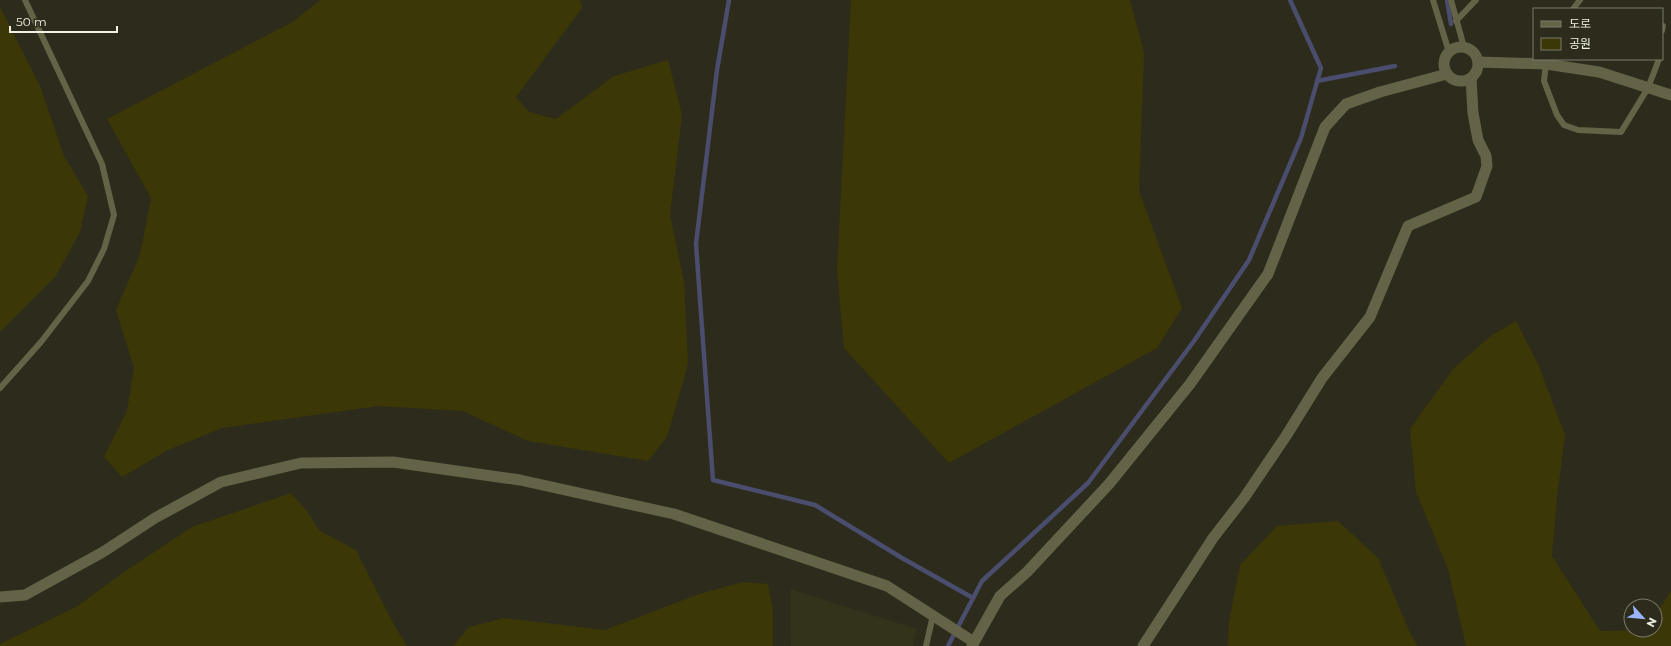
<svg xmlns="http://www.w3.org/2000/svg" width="1671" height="646" viewBox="0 0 1671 646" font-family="Montserrat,'Noto Sans KR',sans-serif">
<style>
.built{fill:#33321b}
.green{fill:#3b3706}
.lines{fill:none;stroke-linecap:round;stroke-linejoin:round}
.stream{stroke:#4a4d6d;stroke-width:4.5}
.service{stroke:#656347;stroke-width:6}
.minor{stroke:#656347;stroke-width:11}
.tertiary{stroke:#656347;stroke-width:11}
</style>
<rect width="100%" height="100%" fill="#2d2c1c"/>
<polygon class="built" points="790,589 917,629 913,646 791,646"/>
<g class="green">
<polygon points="320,0 580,0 582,8 516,97 529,112 556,119 614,76 668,60 682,115 670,215 684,282 688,364 667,437 648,461 528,441 463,411 378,406 222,428 168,450 122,477 104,457 127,411 134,368 116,310 140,255 151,198 107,119 294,21"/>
<polygon points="851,0 1130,0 1144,53 1139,191 1182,308 1157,348 949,463 844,348 837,270"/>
<polygon points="0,7 40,86 64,156 88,196 80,232 56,276 0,332"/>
<polygon points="1516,321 1538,364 1565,435 1557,498 1552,556 1600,631 1655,630 1655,616 1671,591 1671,646 1466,646 1448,569 1416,492 1410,429 1454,368 1492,335"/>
<polygon points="291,493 306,510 320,531 356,550 394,625 407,646 0,646 0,644 76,607 127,570 192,527"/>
<polygon points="1338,521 1378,558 1411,635 1418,646 1228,646 1229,622 1240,565 1277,526"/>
<polygon points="743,582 768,584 773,612 773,646 453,646 469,627 504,618 605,630 699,594"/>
</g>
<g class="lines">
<g class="stream">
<polyline points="729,0 717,70 696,244 713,480 815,505 902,558 973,598"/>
<polyline points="1447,0 1451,24"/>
<polyline points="1317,81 1395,66"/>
<polyline points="948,646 982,581 1088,483 1194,341 1249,260 1301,138 1321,68 1290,0"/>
</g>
<g class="service">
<polyline points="1433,0 1449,52"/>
<polyline points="1451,0 1464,47"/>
<polyline points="1573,9 1580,0"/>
<polyline points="1456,21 1476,0"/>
<polyline points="1662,31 1663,26"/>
<polyline points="1546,63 1544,81 1557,115 1564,125 1578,130 1621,132 1648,88 1659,59"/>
<polyline points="0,388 41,342 88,281 104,249 114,215 102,164 25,0"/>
<polyline points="926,646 933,615"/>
</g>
<g class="minor">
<circle cx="1461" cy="64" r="17"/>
<polyline points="1478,62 1546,64 1599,72 1671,95"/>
<polyline points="972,646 1000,596 1027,572 1109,484 1190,384 1268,274 1325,127 1346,104 1380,92 1447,74"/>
<polyline points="1143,646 1213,538 1244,498 1286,436 1322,378 1370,317 1408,226 1476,197 1487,166 1486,156 1478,140 1473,113 1471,78"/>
</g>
<polyline class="tertiary" points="0,597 25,595 103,552 155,518 221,482 301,463 393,462 520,480 674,514 887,586 974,642"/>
</g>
<rect x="1533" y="8" width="130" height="52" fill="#2d2c1c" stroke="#7b7a6c"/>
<rect x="1541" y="21" width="20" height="6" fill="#656347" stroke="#7b7a6c"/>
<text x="1569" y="28" font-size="12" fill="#f0f0e5">도로</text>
<rect x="1541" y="38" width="20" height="12" fill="#3b3706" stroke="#7b7a6c"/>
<text x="1569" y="48" font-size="12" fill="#f0f0e5">공원</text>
<g transform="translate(1643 618) rotate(117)"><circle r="19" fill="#2d2c1c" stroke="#7b7a6c"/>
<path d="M0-3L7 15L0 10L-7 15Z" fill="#99b5fd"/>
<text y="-6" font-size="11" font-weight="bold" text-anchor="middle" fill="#f0f0e5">N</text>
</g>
<path d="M10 26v6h107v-6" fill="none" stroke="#f0f0e5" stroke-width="2"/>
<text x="16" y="26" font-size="12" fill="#f0f0e5" stroke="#2d2c1c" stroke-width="3" paint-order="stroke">50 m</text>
</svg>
